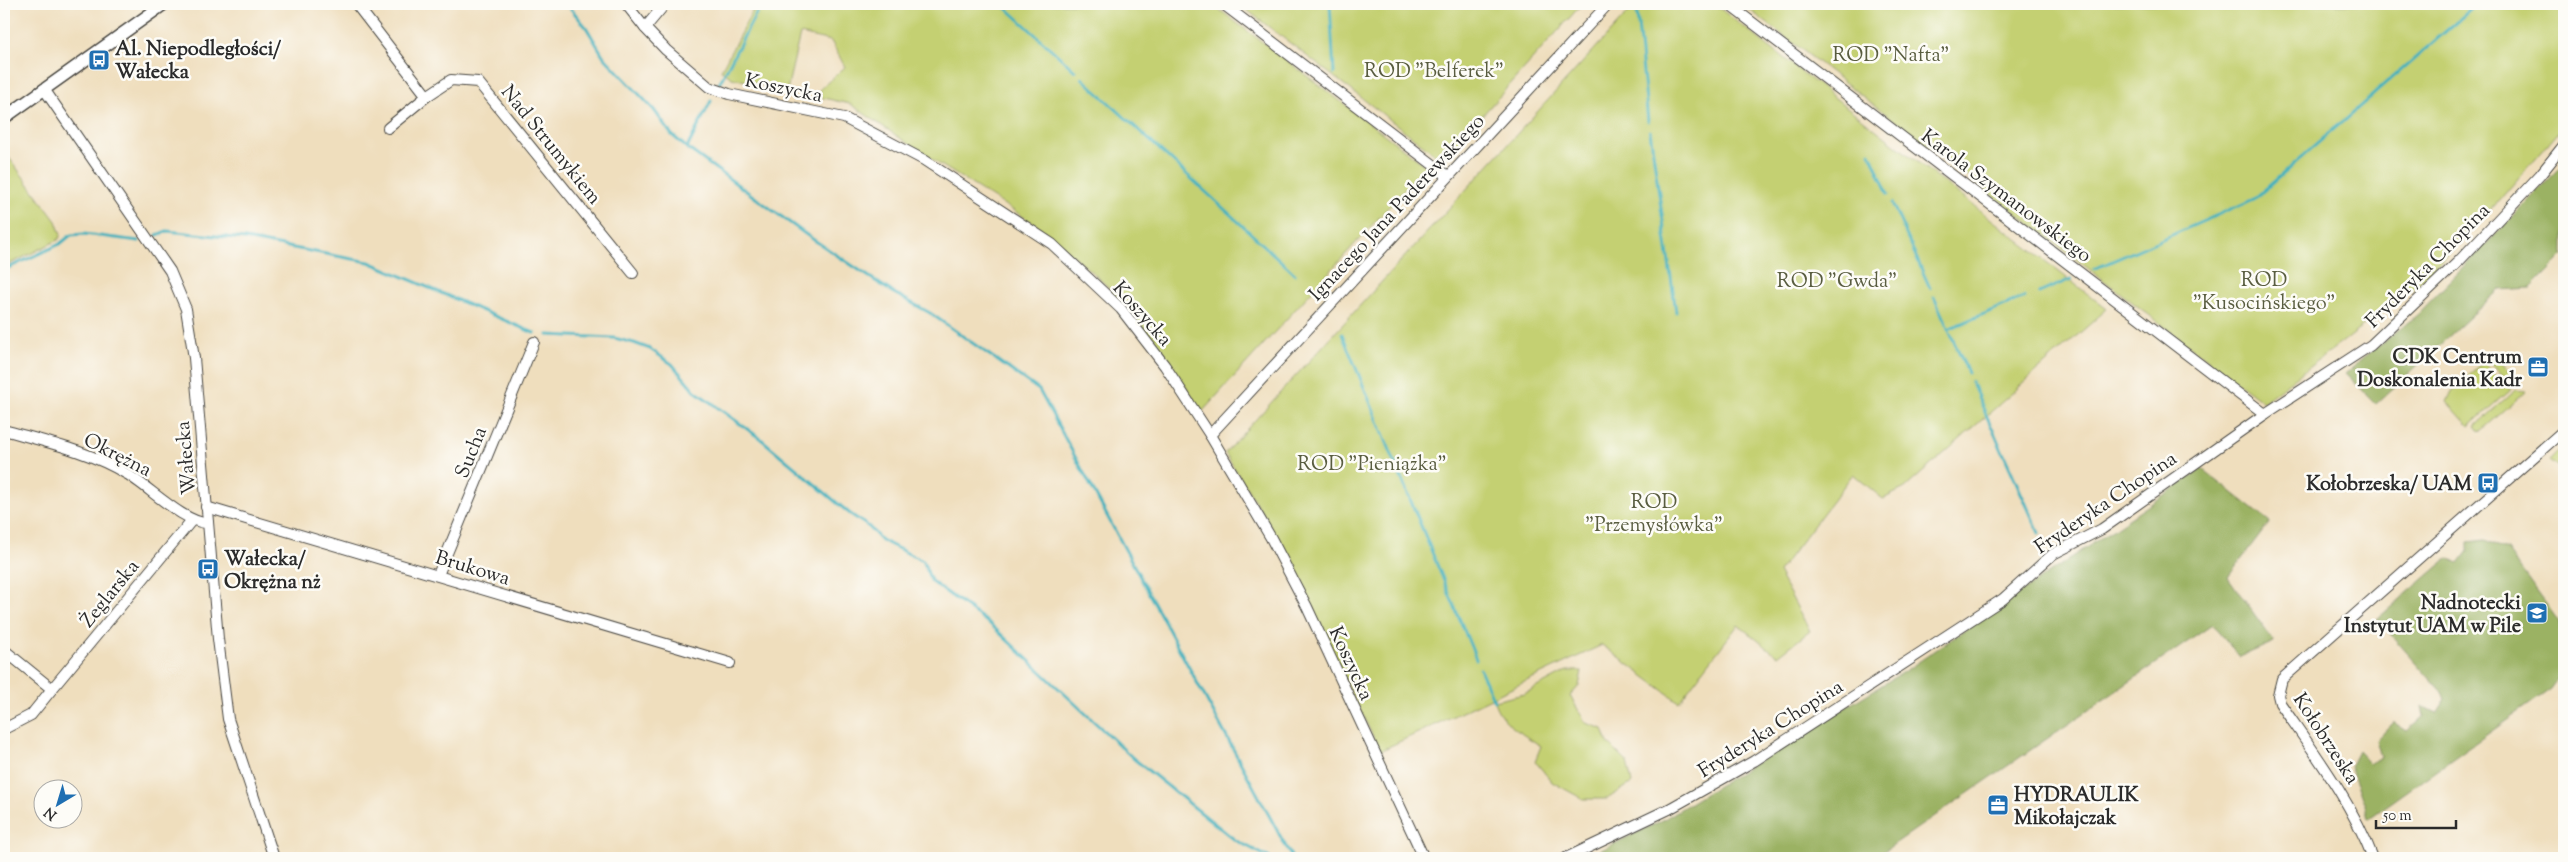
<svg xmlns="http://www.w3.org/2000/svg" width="2568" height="862" viewBox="0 0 2568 862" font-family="'Sorts Mill Goudy',serif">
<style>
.green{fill:#c4d072;stroke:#787e4e}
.forest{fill:#9bb264;stroke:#636e48}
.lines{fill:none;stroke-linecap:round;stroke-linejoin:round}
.stream{stroke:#42b1bd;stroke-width:3}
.minor-casing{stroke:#484641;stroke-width:12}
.tertiary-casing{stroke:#484641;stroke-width:14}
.minor{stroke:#fff;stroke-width:10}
.tertiary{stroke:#fff;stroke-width:11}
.labels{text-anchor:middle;stroke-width:5;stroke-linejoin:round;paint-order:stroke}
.poi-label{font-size:20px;font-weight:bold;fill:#2b2b2b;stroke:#fdfcf7;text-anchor:start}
.park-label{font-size:20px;fill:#595d40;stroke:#fdfcf7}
.street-label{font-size:20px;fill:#2b2b2b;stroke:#fdfcf7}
</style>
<rect width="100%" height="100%" fill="#fdfcf7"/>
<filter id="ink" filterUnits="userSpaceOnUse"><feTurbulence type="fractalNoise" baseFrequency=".02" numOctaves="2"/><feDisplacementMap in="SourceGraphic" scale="10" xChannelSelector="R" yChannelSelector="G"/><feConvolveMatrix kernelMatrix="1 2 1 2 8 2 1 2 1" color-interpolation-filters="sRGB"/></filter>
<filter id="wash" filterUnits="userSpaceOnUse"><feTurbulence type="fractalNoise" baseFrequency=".0096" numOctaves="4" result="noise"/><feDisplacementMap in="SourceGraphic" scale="20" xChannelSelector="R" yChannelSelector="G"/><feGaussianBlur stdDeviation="1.12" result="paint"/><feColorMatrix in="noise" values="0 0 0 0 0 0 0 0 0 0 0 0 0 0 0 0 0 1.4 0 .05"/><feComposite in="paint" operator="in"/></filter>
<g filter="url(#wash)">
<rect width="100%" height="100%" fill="#efdebd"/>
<g class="green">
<polygon points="756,4 1202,4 1205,6 1212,4 1426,166 1202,412 1163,351 1128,309 1101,280 1038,226 925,155 850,104 819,97 821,88 845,67 831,41 800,34 787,90 732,78 721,70"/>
<polygon points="1239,4 1582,4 1446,156 1436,155"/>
<polygon points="1636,4 1714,4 2107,309 1905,488 1883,499 1853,474 1778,572 1810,631 1778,656 1738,625 1679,702 1602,645 1380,751 1269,524 1225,453"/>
<polygon points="1742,4 2564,4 2563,126 2497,203 2415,287 2263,402"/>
<polygon points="4,151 56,221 61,235 58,240 4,267"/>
<polygon points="2491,351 2513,374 2507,380 2488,359 2488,354"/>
<polygon points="2484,362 2510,390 2469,426 2447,402 2452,391"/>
<polygon points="2515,390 2526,391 2480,432 2475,426"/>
<polygon points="2564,446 2564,472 2549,461"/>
<path d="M1567,671H1582L1579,686L1570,696L1586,723L1603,729L1608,743L1627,762L1632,783L1607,799H1583L1552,782L1535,761L1541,746C1523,734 1500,723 1494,701L1524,694Z"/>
</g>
<g class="forest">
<polygon points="2564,164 2564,255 2531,288 2499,290 2376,404 2345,373 2417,315"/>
<polygon points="2202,469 2270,522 2228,577 2274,642 2240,657 2212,625 1874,858 1585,858 1661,821 1908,669"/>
<polygon points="2485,540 2507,550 2559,622 2564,653 2564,671 2551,689 2368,819 2365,804 2350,767 2358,751 2369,763 2381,757 2376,740 2393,722 2407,731 2424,716 2422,706 2436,713 2445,699 2440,690 2377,619 2448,558 2459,563 2468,551 2468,542"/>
</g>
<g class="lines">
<g class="stream">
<polyline points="567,4 586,27 604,57 654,110 672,135 687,148 808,236 892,292 930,313 1039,390 1292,858"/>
<polyline points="1002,4 1075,71"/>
<polyline points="1330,4 1334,73"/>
<polyline points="1637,14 1648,121"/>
<polyline points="1082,78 1295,274"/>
<polyline points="719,84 761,4"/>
<polyline points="1650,131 1676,312"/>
<polyline points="687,148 711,101"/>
<polyline points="1870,153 1888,194"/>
<polyline points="1892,203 1930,288"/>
<polyline points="157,235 167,231 245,239 369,262 534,333"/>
<polyline points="2094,269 2254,199 2477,4"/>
<polyline points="4,270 60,244 71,235 84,234 139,241"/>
<polyline points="2039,293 2071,279"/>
<polyline points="1934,297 1968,373"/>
<polyline points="1948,329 2024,297"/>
<polyline points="1342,334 1476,659"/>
<polyline points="548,335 614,338 634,343 650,349 672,364 695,391 761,439 849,513 869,527 881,540 923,561 931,581 990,624 1134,759 1235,840 1270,858"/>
<polyline points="1971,381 2039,533"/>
<polyline points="1480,669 1494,701"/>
</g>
</g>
</g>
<g filter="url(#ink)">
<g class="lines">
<g class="minor-casing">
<g id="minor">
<polyline points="356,4 427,96"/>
<polyline points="626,4 645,28 666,50 709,87 729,94 844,118 924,160 1052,244 1121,309 1165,366 1210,435 1271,538 1307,607 1424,858"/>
<polyline points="1223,4 1448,176"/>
<polyline points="1728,4 2265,414"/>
<polyline points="645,28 665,4"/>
<polyline points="44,89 170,271 186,309 194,358 218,639 228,719 274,858"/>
<polyline points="388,128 427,96 451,80 478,82 633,273"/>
<path d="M4,430C46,442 89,451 127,474C148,486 185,524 208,523"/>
<polyline points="1210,435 1608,4"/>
<polyline points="206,507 730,663"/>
<polyline points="438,575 534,342"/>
<polyline points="4,650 52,689 192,520"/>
<polyline points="4,729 31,715 52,689"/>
<polyline points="1566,858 1669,809 1754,761 2003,599 2053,554 2102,529 2265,414 2371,345 2459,261 2540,175 2564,145"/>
<path d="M2373,858C2351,801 2315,754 2280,703L2278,695L2282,679L2564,430"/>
</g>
</g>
<g class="tertiary-casing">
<polyline id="tertiary" points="4,118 164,4"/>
</g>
<use href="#minor" class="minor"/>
<use href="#tertiary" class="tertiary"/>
</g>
</g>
<defs>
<g id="bus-square" transform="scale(1.125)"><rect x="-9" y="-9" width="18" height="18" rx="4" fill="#1f6fb2" stroke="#fdfcf7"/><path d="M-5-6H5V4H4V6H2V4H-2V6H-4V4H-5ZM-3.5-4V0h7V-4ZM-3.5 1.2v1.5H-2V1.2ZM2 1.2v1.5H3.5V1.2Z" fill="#fff"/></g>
<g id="office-square" transform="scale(1.125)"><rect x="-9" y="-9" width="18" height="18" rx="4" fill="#1f6fb2" stroke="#fdfcf7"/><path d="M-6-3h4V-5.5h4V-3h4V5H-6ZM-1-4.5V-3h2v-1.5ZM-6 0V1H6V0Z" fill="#fff"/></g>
<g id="university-square" transform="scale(1.125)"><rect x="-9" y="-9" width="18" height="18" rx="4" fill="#1f6fb2" stroke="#fdfcf7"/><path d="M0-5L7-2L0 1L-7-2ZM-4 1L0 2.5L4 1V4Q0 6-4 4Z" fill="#fff"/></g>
</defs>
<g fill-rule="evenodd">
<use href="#bus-square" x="99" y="60"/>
<use href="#office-square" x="2538" y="367"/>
<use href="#bus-square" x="2488" y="483"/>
<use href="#bus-square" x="208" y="569"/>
<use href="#university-square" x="2537" y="613"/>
<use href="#office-square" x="1998" y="805"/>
</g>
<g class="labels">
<g class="poi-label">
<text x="115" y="55">Al. Niepodległości/<tspan x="115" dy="23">Wałecka</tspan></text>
<text x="2522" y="363" text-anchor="end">CDK Centrum<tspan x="2522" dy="23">Doskonalenia Kadr</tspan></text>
<text x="2472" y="490" text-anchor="end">Kołobrzeska/ UAM</text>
<text x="224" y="565">Wałecka/<tspan x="224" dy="23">Okrężna nż</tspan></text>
<text x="2521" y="609" text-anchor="end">Nadnotecki<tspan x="2521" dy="23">Instytut UAM w Pile</tspan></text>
<text x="2014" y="801">HYDRAULIK<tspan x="2014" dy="23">Mikołajczak</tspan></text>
</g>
<g class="park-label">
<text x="1891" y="61">ROD "Nafta"</text>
<text x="1434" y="77">ROD "Belferek"</text>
<text x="2264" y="286">ROD<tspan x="2264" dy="23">"Kusocińskiego"</tspan></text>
<text x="1837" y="287">ROD "Gwda"</text>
<text x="1372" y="470">ROD "Pieniążka"</text>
<text x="1654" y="508">ROD<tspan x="1654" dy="23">"Przemysłówka"</tspan></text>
</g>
<g class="street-label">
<text transform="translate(784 87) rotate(12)" y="7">Koszycka</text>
<text transform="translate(552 144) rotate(51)" y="7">Nad Strumykiem</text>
<text transform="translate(2007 195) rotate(37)" y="7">Karola Szymanowskiego</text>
<text transform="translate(1396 207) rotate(-47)" y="7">Ignacego Jana Paderewskiego</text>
<text transform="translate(2427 265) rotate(-45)" y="7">Fryderyka Chopina</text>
<text transform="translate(1143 313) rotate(49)" y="7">Koszycka</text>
<text transform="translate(470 452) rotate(-68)" y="7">Sucha</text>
<text transform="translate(118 454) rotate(27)" y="7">Okrężna</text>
<text transform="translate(185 458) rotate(-95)" y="7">Wałecka</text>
<text transform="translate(2105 502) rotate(-34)" y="7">Fryderyka Chopina</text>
<text transform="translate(473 567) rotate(17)" y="7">Brukowa</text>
<text transform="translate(109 593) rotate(-51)" y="7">Żeglarska</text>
<text transform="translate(1352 663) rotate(65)" y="7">Koszycka</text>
<text transform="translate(1770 728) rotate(-32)" y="7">Fryderyka Chopina</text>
<text transform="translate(2327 738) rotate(57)" y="7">Kołobrzeska</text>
</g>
</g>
<rect width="2568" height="862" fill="none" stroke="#fdfcf7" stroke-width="20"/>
<g transform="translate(58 804) rotate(218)"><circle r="24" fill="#fdfcf7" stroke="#a9a8a5"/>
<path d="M0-4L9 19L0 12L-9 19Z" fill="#1f6fb2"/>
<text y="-8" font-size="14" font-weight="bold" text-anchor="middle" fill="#2b2b2b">N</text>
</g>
<path d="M2376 820v8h80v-8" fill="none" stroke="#2b2b2b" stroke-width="2.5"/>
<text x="2383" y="820" font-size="15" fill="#2b2b2b" stroke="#fdfcf7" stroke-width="4" paint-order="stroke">50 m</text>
</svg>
